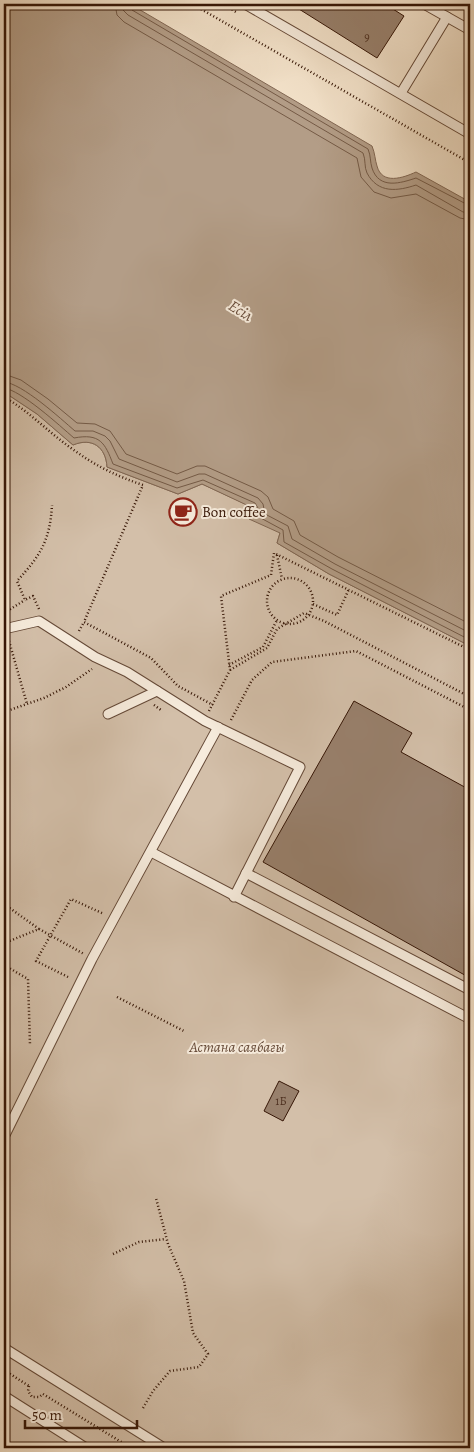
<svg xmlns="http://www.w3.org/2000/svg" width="474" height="1452" viewBox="0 0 474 1452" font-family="Alegreya,serif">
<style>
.green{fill:#d3bfa9;stroke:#846a58}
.water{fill:#b39d87;stroke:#816753}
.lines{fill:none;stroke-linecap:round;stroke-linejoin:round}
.shore{stroke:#745a46;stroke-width:1}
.building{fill:#98806c;stroke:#361606}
.service-casing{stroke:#654937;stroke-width:11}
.path{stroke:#361606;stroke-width:2.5;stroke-dasharray:1 2.5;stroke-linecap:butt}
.service{stroke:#f7ecdd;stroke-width:9}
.labels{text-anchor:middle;stroke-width:4;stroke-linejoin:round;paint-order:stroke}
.number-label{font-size:12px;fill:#4e3020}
.poi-label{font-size:15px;fill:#361606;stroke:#f7ecdd;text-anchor:start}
.park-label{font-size:15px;font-style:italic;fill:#654937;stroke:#f7ecdd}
.water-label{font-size:16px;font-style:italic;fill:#684c3a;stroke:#f7ecdd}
</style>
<rect width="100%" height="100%" fill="#f3e2ca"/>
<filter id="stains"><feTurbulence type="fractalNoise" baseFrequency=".004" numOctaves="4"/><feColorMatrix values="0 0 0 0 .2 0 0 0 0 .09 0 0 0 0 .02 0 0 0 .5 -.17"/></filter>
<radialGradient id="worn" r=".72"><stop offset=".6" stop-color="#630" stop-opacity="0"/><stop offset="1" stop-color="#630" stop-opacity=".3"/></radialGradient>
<path class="green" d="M4,392L37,414L73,445C92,437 106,447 107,467L178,494L202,484L254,508L280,533L277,543L329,574L470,646V1448H4Z"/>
<path class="water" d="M4,4H130L372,146C375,153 375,160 377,166C382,185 403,178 416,172L470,202V646L329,574L277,543L280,533L249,519L253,508L202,484L178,494L107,467C106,447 92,437 73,445L37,414L4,392Z"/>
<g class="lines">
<g class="shore">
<polyline points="115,4 117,15 124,22 357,158 361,177 374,192 391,198 416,194 460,218 470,220"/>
<path d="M122,4L123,10L128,15L363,153C366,160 364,167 367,173C378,194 398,191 416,185L463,212L470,213"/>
<path d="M129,4L132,10L368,149C371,156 370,162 372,168C379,190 401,183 416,178L470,206"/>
<polyline points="4,374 21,380 48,399 77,423 95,424 110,431 126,454 177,474 197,466 205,466 261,491 268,497 273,509 294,521 300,535 338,557 470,624"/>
<path d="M4,382C22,383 61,419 75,431H93L105,436L110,441L119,459L177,482L199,474H205L258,498L263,504L265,514L288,526L292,539L335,564L470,633"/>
<path d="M4,388C21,390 60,426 74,438C100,433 105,443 113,464L177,488L203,480L255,503L258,508L257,516L283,530L284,542L332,569L470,640"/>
</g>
</g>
<g class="building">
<polygon points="291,4 385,4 404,16 377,58"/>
<polygon points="354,701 412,733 401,752 470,790 470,978 263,862"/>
<polygon points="279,1081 299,1091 283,1121 264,1111"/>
</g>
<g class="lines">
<g class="service-casing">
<g id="service">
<polyline points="245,4 470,134"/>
<polyline points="424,4 470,30"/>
<polyline points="401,93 447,17"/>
<polyline points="4,629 39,621 95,657 127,672 205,721 300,767 234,897"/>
<polyline points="108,714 157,691"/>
<polyline points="151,852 470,1019"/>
<polyline points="246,873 470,990"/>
<polyline points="4,1137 92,959 218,727"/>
<polyline points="4,1348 164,1448"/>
<polyline points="4,1396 86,1448"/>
</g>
</g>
<g class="path">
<polyline points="192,4 470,163"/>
<polyline points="223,4 236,12"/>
<path d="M4,397C29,411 48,432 71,448C94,465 116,476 143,485L84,622L151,658L178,686L213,705"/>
<polyline points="277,555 282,579"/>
<circle cx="290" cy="601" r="23"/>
<polyline points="313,604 337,615 349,589"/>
<path d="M39,609L33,596L25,600L17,581C41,555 50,540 52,505"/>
<polyline points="4,613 25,600"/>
<polyline points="79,631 84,622"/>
<polyline points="9,641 27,704"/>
<polyline points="229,665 263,647 277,620"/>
<polyline points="230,670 267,648 277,629 304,613 324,621 470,697"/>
<polyline points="154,705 161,710"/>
<polyline points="209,711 230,670 221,596 271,575 274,553 470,650"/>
<polyline points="4,712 44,698 66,687 92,669"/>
<polyline points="231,720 252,680 272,662 356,651 470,710"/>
<polyline points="4,904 39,929 7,942 4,946"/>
<polyline points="39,929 84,954"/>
<polyline points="4,965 28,979 30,1045"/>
<polyline points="68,977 36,961 71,899 104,914"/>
<polyline points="117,997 184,1031"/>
<polyline points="113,1254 139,1242 166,1239"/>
<polyline points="4,1370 29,1386"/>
<polyline points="29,1386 28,1391 32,1397 39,1397 43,1394"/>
<polyline points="43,1394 131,1448"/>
<polyline points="143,1408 153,1391 170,1371 199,1367 208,1354 193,1333 184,1281 168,1244 156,1198"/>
</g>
<use href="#service" class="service"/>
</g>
<defs>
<g id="cafe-ring" transform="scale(1.4375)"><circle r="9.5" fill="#f7ecdd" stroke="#8f2418" stroke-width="1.5"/><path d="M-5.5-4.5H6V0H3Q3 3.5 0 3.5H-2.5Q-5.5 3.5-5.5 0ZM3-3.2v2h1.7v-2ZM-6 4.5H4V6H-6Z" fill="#8f2418"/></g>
</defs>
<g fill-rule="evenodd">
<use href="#cafe-ring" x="183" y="512"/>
</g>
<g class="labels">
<g class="number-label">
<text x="367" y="41">9</text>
<text x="281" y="1105">1Б</text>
</g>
<g class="poi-label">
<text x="202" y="517">Bon coffee</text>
</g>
<g class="park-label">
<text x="237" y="1052">Астана саябағы</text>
</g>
<g class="water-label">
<text transform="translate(241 310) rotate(32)" y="6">Есіл</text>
</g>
</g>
<rect width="474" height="1452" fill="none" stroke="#f3e2ca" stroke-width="20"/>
<rect x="5" y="5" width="464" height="1442" fill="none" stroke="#361606" stroke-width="2.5"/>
<rect x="10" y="10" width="454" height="1432" fill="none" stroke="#361606"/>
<path d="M25 1420v8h112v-8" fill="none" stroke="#361606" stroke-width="2.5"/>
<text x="32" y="1420" font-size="15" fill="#361606" stroke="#f7ecdd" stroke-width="4" paint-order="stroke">50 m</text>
<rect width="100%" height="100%" filter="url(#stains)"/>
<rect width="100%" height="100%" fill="url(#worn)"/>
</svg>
